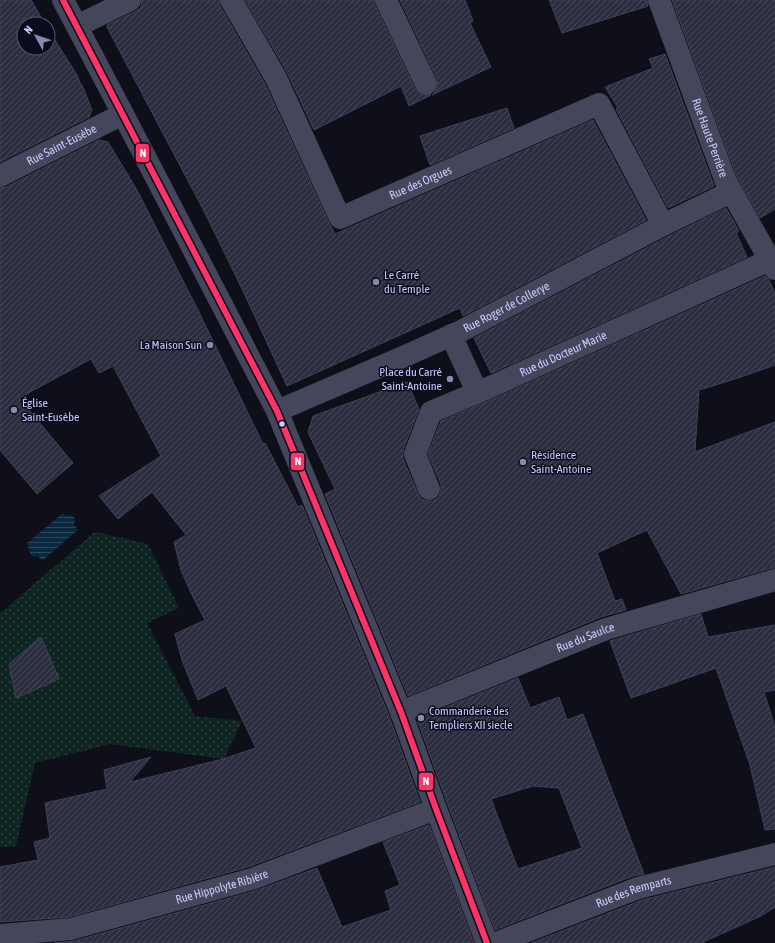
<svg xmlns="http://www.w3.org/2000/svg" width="775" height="943" viewBox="0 0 775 943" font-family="'Asap Condensed',sans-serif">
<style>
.park{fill:url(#park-dots)}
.water{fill:url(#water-rules)}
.building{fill:url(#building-hatch);stroke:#414158;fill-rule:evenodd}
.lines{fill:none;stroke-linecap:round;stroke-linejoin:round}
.minor{stroke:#44465b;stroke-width:22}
.bus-1-casing{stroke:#0b0b1e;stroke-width:9}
.bus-1{stroke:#f36;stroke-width:6}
.poi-dot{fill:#8789af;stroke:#0b0b1e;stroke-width:1.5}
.bus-dot{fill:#c8cbff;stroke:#0b0b1e;stroke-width:1.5}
.labels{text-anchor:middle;stroke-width:3;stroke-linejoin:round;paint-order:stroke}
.street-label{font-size:12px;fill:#c8cbff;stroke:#0b0b1e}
.poi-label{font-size:12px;fill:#c8cbff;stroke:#0b0b1e;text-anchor:start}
.line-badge{stroke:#0b0b1e;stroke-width:1.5}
.badge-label{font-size:11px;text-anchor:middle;font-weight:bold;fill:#fff}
</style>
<defs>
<pattern id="park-dots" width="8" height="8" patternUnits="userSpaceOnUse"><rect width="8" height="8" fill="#0e2522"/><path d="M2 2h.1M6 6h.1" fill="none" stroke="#304343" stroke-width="1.8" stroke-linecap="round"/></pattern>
<pattern id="water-rules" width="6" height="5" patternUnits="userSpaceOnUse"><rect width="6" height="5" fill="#0a283f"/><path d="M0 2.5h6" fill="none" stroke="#2c465c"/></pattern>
<pattern id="building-hatch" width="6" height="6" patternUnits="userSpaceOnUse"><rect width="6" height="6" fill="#2c2d3e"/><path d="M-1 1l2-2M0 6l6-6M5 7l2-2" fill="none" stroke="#494a5b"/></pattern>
</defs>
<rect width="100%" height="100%" fill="#0f0f1a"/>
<polygon class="park" points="95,532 148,544 179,608 147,623 195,716 242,721 224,759 110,744 35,763 16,846 0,847 0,613"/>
<polygon class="water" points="63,513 67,516 70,515 74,517 75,521 74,525 78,530 42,561 38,556 34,557 31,556 27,543"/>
<g class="building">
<polygon points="0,0 31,0 45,24 24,24 24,48 48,48 48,29 77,75 81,85 82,85 92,110 89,117 0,162"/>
<polygon points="142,0 219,0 220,6 265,84 329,223 332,228 335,234 593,120 646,220 463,316 460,308 287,386 245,295 205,213 107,27 107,25 136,11 141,7"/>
<polygon points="245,0 374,0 375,5 415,89 419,94 425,96 431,95 409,106 401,86 314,130 287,72"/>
<polygon points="400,0 465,0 473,21 470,23 491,67 432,95 436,91 438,85 437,79"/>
<polygon points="549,0 647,0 648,6 562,33"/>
<polygon points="672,0 775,0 775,209 760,218 737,177"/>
<polygon points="665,54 714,186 668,208 616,109 618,108 605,87 653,68 649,59"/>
<polygon points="507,108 514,128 430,165 420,136"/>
<polygon points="99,140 108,142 137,190 199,312 263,444 265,443 298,507 302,505 389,716 420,802 248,867 69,917 0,922 0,867 38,860 34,842 50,838 45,803 107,789 104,770 151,757 130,782 223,759 256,748 226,686 198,700 182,660 175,634 205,620 191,593 181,570 174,542 186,535 152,492 118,519 99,496 161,456 113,366 99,373 91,359 19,398 73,463 37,494 0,450 0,188 6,187"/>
<polygon points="726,208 739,231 736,233 747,257 491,373 474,338 669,236"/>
<polygon points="765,276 769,280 775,293 775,365 741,377 699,390 695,452 775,422 775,568 772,568 681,594 647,530 597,553 615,601 622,599 626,610 601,617 408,696 325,494 335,489 308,432 313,416 407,382 419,409 403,450 403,459 418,494 421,499 427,501 433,501 439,497 441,490 441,484 428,454 441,421 493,399"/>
<polygon points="701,614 708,637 775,625 775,690 764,692 775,727 775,829 765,830 750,765 716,668 631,698 610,641"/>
<polygon points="41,637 59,679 16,698 9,664"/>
<path d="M518,678L530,708L559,697L567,720L583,714L644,874L633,876L495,930L448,805L417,719ZM533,786L559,788L582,848L518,869L491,799Z"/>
<polygon points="429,825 474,943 54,943 74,941 255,891 317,868 342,927 391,910 385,891 400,885 383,842"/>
<polygon points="775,867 775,907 761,916 701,943 531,943 642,900"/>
</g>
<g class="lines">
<g class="minor">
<polyline points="63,0 123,114 277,411 401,712 436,809 487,943"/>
<path id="s1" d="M231,0L276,78L340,218L599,104L663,225"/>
<polyline points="386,0 426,84"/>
<path id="s2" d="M659,0L726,182L775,269"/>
<polyline points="77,26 130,0"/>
<path id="s3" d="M0,176L123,114"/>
<polyline points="451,335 477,392"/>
<path id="s4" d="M277,411L405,356L461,331L663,225L731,192"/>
<path id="s5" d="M429,489L415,454L431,412L488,388L770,260"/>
<path id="s6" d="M401,712L606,629L775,580"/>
<path id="s7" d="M0,935L71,929L252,879L436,809"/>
<path id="s8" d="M496,943L638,888L775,854"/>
</g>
<g class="bus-1-casing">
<polyline id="bus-1" points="63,0 277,411 401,712 436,809 487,943"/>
</g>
<use href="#bus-1" class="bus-1"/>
</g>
<g class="poi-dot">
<circle cx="376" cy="282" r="4"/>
<circle cx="210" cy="345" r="4"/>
<circle cx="450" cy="379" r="4"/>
<circle cx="14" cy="410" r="4"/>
<circle cx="523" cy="462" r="4"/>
<circle cx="421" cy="718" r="4"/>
</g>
<circle class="bus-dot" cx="282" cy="424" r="3.5"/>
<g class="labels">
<g class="street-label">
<text dy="4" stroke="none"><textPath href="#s2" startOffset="147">Rue Haute Perrière</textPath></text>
<text dy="4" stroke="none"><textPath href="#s3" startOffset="69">Rue Saint-Eusèbe</textPath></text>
<text dy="4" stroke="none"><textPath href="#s1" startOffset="332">Rue des Orgues</textPath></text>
<text dy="4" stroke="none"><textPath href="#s4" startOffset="252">Rue Roger de Collerye</textPath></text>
<text dy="4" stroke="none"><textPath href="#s5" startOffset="227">Rue du Docteur Marie</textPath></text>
<text dy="4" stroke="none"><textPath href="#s6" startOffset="199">Rue du Saulce</textPath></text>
<text dy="4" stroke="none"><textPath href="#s7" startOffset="228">Rue Hippolyte Ribière</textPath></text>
<text dy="4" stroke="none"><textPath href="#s8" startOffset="147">Rue des Remparts</textPath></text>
</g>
<g class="poi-label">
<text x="384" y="279">Le Carré<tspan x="384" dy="14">du Temple</tspan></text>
<text x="202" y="349" text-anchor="end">La Maison Sun</text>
<text x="442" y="376" text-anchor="end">Place du Carré<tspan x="442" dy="14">Saint-Antoine</tspan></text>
<text x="22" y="407">Église<tspan x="22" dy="14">Saint-Eusèbe</tspan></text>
<text x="531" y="459">Résidence<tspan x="531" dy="14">Saint-Antoine</tspan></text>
<text x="429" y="715">Commanderie des<tspan x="429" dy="14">Templiers XII siecle</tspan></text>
</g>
</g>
<g class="line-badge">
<rect x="135" y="143" width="15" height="20" rx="4" fill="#f36"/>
<rect x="290" y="452" width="15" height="19" rx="4" fill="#f36"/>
<rect x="418" y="772" width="16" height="19" rx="4" fill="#f36"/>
</g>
<g class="badge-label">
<text x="143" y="157">N</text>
<text x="298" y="465">N</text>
<text x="426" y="785">N</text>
</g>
<g transform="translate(36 36) rotate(310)"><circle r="19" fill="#0b0b1e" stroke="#575878"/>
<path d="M0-3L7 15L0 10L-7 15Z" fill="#8789af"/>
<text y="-6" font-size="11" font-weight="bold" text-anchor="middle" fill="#c8cbff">N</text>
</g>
</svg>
